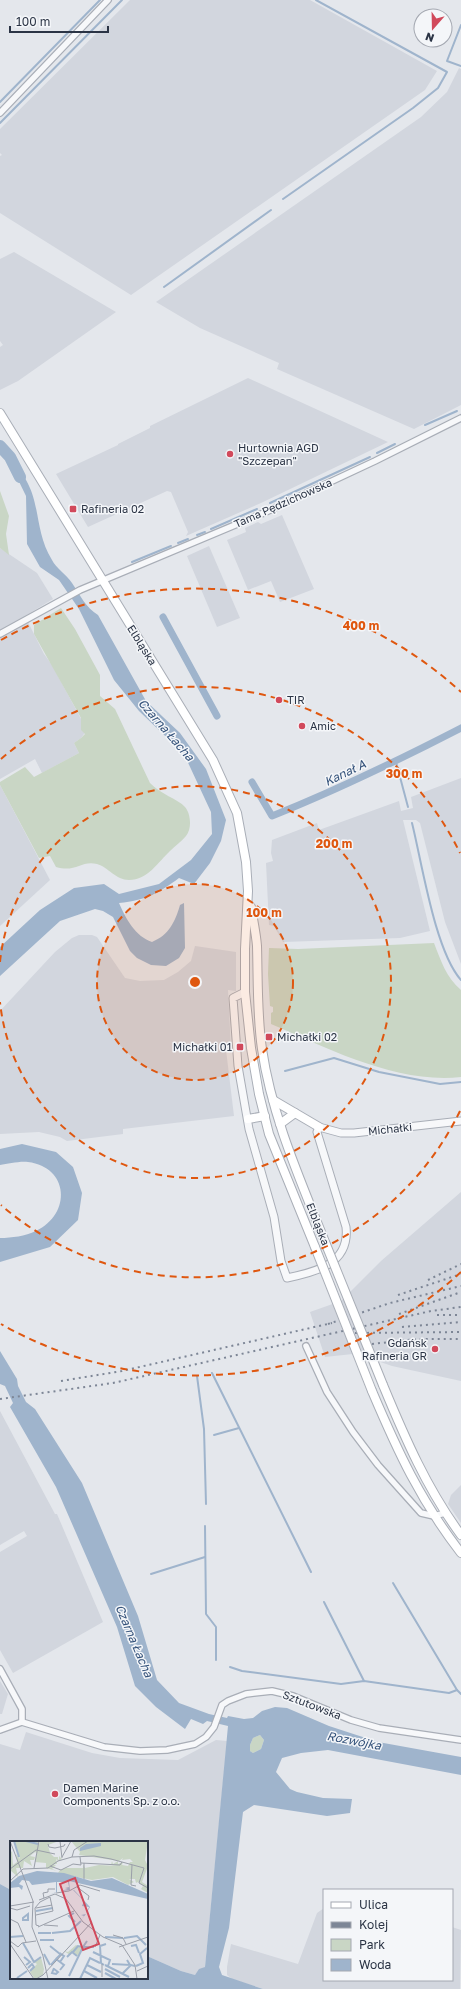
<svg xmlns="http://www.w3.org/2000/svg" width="461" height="1989" viewBox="0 0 461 1989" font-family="'Golos Text',sans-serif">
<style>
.built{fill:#d2d6de}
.green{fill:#c9d6c5}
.water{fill:#9fb4cc;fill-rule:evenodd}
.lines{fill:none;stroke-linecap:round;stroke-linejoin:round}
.stream{stroke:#9fb4cc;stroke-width:2}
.canal{stroke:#9fb4cc;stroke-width:7}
.river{stroke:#9fb4cc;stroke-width:12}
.minor-casing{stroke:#a9aeb7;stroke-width:8}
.tertiary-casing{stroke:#a9aeb7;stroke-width:9}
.secondary-casing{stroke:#a9aeb7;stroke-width:10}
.minor{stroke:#f7f8fa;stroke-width:5.5}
.tertiary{stroke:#f7f8fa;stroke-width:7}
.secondary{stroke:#fff;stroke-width:8}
.rail{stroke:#7d8696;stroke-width:2;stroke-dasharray:2 4;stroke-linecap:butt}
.secondary-bridge-casing{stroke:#a9aeb7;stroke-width:10;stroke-linecap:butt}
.secondary-bridge{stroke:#fff;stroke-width:8}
.ring{fill:none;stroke:#df570f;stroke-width:2;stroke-dasharray:7 5}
.poi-dot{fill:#d1495b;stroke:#f4f6f9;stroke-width:1.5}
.labels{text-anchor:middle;stroke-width:3;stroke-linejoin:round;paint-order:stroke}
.poi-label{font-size:11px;fill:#2b3445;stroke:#f4f6f9;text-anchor:start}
.street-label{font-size:11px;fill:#2b3445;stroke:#f4f6f9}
.water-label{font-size:12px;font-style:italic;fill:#34527a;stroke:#f4f6f9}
.inset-river{fill:none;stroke:#9fb4cc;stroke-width:2}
.inset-road{fill:none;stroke:#9a9fa9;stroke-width:1}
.view{fill:#d1495b;fill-opacity:0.15;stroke:#d1495b;stroke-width:2}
.inset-edge{fill:none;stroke:#2b3445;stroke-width:2}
.centre{fill:#df570f;stroke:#f4f6f9;stroke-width:2}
.ring-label{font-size:12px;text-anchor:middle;font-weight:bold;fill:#df570f;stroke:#f4f6f9;stroke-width:3;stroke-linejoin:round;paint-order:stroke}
</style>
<rect width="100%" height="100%" fill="#e4e7ec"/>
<g class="built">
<polygon points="130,0 310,0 437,71 425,90 131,295 0,213 0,156 2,155 0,153 0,129"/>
<polygon points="459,68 461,69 461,405 414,429 277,369 279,363 200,328 156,302 421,117 447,92"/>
<polygon points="14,252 116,312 18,381 0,390 0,347 3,345 0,341 0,259"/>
<polygon points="248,378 388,442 261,503 186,536 188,532 171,492 167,491 88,527 56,474 118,445 118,444 150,428 150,426"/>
<polygon points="282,515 314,589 280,602 271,581 248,590 227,540 246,532 245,528 258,522 261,524"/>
<polygon points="209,546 240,618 217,627 187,556"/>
<polygon points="0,548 37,573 53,599 25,616 44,654 52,665 87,730 81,738 74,743 79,753 42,773 35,759 0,779"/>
<polygon points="461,778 461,964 445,922 420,823 416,820 403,820 430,931 400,938 283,942 274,926 269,925 266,863 273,861 271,853 272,840 317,823 319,830 399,801 401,811 413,808 411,797"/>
<polygon points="0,785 50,880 0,926"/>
<polygon points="79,935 92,935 97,937 125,978 140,981 164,980 178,972 191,961 195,946 236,952 236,991 228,990 231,1050 226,1050 234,1116 123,1129 123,1134 67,1141 60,1137 39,1132 0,1134 0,1011 55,952 72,938"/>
<polygon points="461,1192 461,1381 392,1366 363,1356 362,1353 325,1357 310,1312 341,1301 381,1261"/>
<polygon points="0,1411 55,1514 57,1514 103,1622 13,1673 0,1650 0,1552 27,1536 24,1531 0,1545"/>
<polygon points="461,1485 461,1523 448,1504 451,1495"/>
<polygon points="0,1681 8,1694 2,1714 0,1714"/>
<polygon points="26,1732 92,1753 120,1758 178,1760 216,1740 227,1741 205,1967 195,1975 181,1971 147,1956 147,1842 11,1842 11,1890 0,1884 0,1744 20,1750"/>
<polygon points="324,1908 324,1980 452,1980 452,1927 461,1930 460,1989 263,1989 232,1979 227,1975 227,1967 231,1944 298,1964 317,1913"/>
</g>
<g class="green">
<polygon points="0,491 9,516 6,534 9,555 0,548"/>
<path d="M61,608L75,629L100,675V696L115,709L150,783C160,794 178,799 185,807C191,814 192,829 186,836C182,841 175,846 170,851C158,862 148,880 129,880C116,880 108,867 97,864C81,860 76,873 56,867L50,856L39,858L0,785V782L25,767L34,777L79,753L74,743L81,738L85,734L81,730V718L34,634V625Z"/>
<path d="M434,943C441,961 446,977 461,990V1077C397,1084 329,1049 271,1024V1013L273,1012V1007L270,1006L268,974L269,948L298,949Z"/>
<polygon points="260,1735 264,1740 261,1749 253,1753 250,1751 250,1745 253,1738"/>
</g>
<g class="water">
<path d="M8,459C46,491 30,524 52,560C56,568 66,574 72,583C80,595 86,608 98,615L146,701L180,733L206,769L226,820L221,841L210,863L194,884L179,878C157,894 147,900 119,903C126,919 135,936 152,942C169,935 175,922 180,905L184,903L185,948L179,958L166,966L151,965L137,958L130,951L113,917L103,911L95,909L60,921L0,976V947L40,910L74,888L104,884L119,894L159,884L191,860L212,834L211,812L184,754L139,711L114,680L79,609L59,580L40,567L27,544L26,496Z"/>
<path d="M22,1144L56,1152L73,1167L82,1193L78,1220L50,1247L0,1262V1238C12,1238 25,1236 36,1231C72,1214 69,1167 28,1162C19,1161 8,1164 0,1165V1149Z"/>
<path d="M0,1351L17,1379L18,1386L26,1402L35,1409L82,1483L138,1616L157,1680L179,1703L209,1714L227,1718L228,1716L244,1719L253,1718L262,1711L275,1707L287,1708L329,1726L378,1742L461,1757V1775L328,1750L301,1753L282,1758L276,1772L290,1789L297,1792L323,1798L352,1799L350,1813L327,1816L254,1805L243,1812L229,1928L219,1967L222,1975L263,1989H0V1884L11,1890V1978H147V1956L181,1971L195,1975L199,1969L205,1967L228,1726L207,1721L203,1724L191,1719L185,1729L156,1707L135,1686L117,1627L56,1487L10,1407L13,1403L5,1386L0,1384ZM260,1735L264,1740L261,1749L253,1753L250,1751V1745L253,1738Z"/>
</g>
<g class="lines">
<g class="stream">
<polyline points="461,25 447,61 461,66"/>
<polyline points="0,102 100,0"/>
<polyline points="0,123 122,0"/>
<polyline points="283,199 413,108 438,88 447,72 316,0"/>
<polyline points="164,287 271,210"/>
<polyline points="425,425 457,411"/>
<polyline points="377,453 395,444"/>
<polyline points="270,503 370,457"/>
<polyline points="211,529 257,509"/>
<polyline points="197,535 205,532"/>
<polyline points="178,543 188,539"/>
<polyline points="132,562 171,546"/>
<polyline points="396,762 408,807"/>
<path d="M412,823C422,863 435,951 461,980"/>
<polyline points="285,1071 334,1058 379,1072 440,1084 461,1082"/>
<polyline points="212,1373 311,1572"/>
<polyline points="197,1376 204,1429 206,1504"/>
<polyline points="214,1435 239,1428"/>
<polyline points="205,1526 206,1614 216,1627 216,1660"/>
<polyline points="151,1574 205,1557"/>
<polyline points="393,1583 457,1690"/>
<polyline points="324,1602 364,1681"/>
<polyline points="230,1667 242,1671 341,1684 364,1681 449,1693 457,1690 461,1694"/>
</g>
<g class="canal">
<polyline points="163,617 217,716"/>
<path d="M252,782L272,816C337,790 399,760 461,728"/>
</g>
<polyline class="river" points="0,446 10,457 20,477"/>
<g class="minor-casing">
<g id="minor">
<polyline points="0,113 108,0"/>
<polyline points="0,634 80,590 266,512 375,461 461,418"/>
<polyline points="306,1346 327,1392 353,1432 378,1465 421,1513 434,1516 445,1513"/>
<polyline points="0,1669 22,1709 22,1722"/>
<polyline points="0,1730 22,1722 104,1747 140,1751 167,1750 195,1744 206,1737 214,1727 222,1705 228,1701 246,1694 272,1691 293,1696 351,1720 379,1728 461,1740"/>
</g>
</g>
<g class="tertiary-casing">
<path id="tertiary" d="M245,992L233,998L238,1066L249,1129L274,1217L281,1261L287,1278C316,1272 350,1264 346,1227L317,1132L319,1127L341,1133H354L461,1121"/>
</g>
<g class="secondary-casing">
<g id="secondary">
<polyline points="0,413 213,760 237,813 246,862 248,891 245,949 245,992 251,1048 259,1094 269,1134 315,1247"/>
<path d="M251,907C253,920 256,933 257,946C258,981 257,1015 262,1049C272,1117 300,1179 325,1242"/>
<polyline points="273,1100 319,1127"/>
<polyline points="248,1119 265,1116"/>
<polyline points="280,1124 295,1113"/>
<path d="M383,1385C405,1438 427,1489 461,1535"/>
<path d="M372,1391C398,1452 420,1500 461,1553"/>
</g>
</g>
<use href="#minor" class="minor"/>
<use href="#tertiary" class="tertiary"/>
<use href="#secondary" class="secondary"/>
<g class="rail">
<polyline points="428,1280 461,1264"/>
<polyline points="398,1295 461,1274"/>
<polyline points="399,1314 461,1292"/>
<polyline points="437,1315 461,1315"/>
<polyline points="328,1324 390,1303 461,1286"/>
<polyline points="402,1327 461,1322"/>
<polyline points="355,1333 461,1332"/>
<polyline points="372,1344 417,1339 461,1339"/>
<polyline points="61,1381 122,1371 332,1323"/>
<polyline points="0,1399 113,1383 431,1311 461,1307"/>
</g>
<g class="secondary-bridge-casing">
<g id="secondary-bridge">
<polyline points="325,1242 383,1385"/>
<polyline points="315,1247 372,1391"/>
</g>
</g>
<use href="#secondary-bridge" class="secondary-bridge"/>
</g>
<circle cx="195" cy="982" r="98" fill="#df570f" fill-opacity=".12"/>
<g class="ring">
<circle cx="195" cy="982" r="98"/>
<path d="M0 962A196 196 0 1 1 0 1002"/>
<path d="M460 1111A295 295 0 0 1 1 1205M1 759A295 295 0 0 1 460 853"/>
<path d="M461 1272A393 393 0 0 1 1 1324M1 640A393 393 0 0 1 461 692"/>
</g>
<g class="poi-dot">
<circle cx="230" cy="454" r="4"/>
<rect x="69" y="505" width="8" height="8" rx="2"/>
<circle cx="279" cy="700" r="4"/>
<circle cx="302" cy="726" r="4"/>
<rect x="265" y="1033" width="8" height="8" rx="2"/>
<rect x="236" y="1043" width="8" height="8" rx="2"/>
<circle cx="435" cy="1349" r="4"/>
<circle cx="55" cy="1794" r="4"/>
</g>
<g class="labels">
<g class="poi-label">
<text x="238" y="452">Hurtownia AGD<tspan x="238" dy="13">"Szczepan"</tspan></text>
<text x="81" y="513">Rafineria 02</text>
<text x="287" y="704">TIR</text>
<text x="310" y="730">Amic</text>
<text x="277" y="1041">Michałki 02</text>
<text x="232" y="1051" text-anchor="end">Michałki 01</text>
<text x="427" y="1347" text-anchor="end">Gdańsk<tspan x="427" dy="13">Rafineria GR</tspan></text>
<text x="63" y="1792">Damen Marine<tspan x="63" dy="13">Components Sp. z o.o.</tspan></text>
</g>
<g class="street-label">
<text transform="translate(283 503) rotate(-24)" y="4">Tama Pędzichowska</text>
<text transform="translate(142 645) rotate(58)" y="4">Elbląska</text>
<text transform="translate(390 1129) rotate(-6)" y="4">Michałki</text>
<text transform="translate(318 1224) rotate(68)" y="4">Elbląska</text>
<text transform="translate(312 1705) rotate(21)" y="4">Sztutowska</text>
</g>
<g class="water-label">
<text transform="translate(166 730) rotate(49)" y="4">Czarna Łacha</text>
<text transform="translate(345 773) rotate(-26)" y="4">Kanał A</text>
<text transform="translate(134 1641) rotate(67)" y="4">Czarna Łacha</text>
<text transform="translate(354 1741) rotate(11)" y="4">Rozwójka</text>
</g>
</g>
<g transform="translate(10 1841)">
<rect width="138" height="138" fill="#e4e7ec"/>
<path d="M4,0H29V4L30,0H49L38,4L40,12L44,16H48V18L49,19V15L52,18L48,20L46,18L47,23H43L46,24L42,28L47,30L36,27V22L25,21L27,12L25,11L20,15L25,16L24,19H20L22,25L14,20L13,27H6L8,36L0,29V13L2,10L3,24L7,21L6,13L10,18ZM61,0H138L135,19L138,25L132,41L138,45V52L131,48L133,45L128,41L126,42L125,38H119L124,41L118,44L103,36L82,39L48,32L50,29L56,27H73V23L75,27L89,24L108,25L101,24L102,20L103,23L108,20V23L113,21L112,24L118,25L120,21H123L120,18L112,19L113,17L109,20L69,14L70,11ZM66,104L73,107L68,115L62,111L60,114L54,110L58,111ZM31,116L34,128L33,134L25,138L20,131L27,123L24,121Z" fill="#c9d6c5"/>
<path d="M91,2V5L70,10V7L76,3ZM27,30L54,32L81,40L102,37L138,53V58L59,40L60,49H64L80,66L76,73L71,79L74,75L71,74L76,73L79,66L72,65L74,60L63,49L50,50L58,48L55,47L59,46L58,41H47V51L39,54L46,51V41L22,44L19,40L12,39L9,43L13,45L12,49L9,46L0,47V42L9,35Z" fill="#9fb4cc"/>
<path class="inset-river" d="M4,0L9,16M16,0L28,3M26,70L43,67M64,72L59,75L65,81M18,73V79H13V77ZM28,92H41M42,92L60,90L71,80M0,96L13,95M95,96L113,97M114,97L127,95L136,104M30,99H44M77,100L73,106H84M13,102L24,121L31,116M40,105L50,113L51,112M121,105L126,104L129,112M83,111L100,119L98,125M34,113L40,124M14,116L20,121L16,124M57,116L62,111L67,115M46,118L51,113L54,115L50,121M102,123L120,124L117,119M41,124L46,118L54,124L50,129M77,124L91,131M94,124L91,122L90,105L96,103M95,124L119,136M126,125L133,122L130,113L137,107M18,127L22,123L24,126L20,130M44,128L48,131L46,133L42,132L44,127M95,128L110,136M74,130L87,137M95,132L106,138M113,132L121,124L125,125M59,135L73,106L68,105L63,111M7,137L17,130M70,138L80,117L90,122"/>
<path class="inset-road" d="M0,0L23,60L22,86L33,115L38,138M50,0L52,17M38,3L39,6L45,7L54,5L55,3M52,16L61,0M62,16L64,9L78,0M71,22L110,24L112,21M74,22V38M122,24L121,44L126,45M40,25L51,29L63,23L71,24L70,16M24,27L29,0M38,27L48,20L62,16L84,15L101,18L134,27L129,42L138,47M0,28L26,9L45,13M0,40L13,28L38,27M67,46L79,55L78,59M46,52L59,50L70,44L90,50M34,57L33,52L38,51V48H45M29,59L45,53L56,58L73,81L93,96L112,104L125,124L127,138M0,65L24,61M0,67L7,69L20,65M25,67L30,61L40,56M25,67L26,84L29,85M26,67L42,64M26,74L43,70L40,56M0,78L8,82L16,101M34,84L48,85M28,86L64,70M103,94L113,97L116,103M0,100L8,106L12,102L26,100M0,103L24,138M85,106L90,94M109,106L138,96M127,130L138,125M92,136V123M26,138L33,134L82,81"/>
<path class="view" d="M65,37L89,103L73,109L50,43Z"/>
<rect width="138" height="138" class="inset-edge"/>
</g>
<circle cx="195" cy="982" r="6" class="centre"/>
<g class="ring-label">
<text x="361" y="630">400 m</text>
<text x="404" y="778">300 m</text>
<text x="334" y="848">200 m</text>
<text x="264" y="917">100 m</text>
</g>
<rect x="323" y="1889" width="130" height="92" fill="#f4f6f9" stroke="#a4a8b1"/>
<rect x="331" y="1902" width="20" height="6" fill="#ffffff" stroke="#a4a8b1"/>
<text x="359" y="1909" font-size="12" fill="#2b3445">Ulica</text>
<rect x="331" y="1922" width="20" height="6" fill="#7d8696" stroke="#a4a8b1"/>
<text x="359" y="1929" font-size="12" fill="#2b3445">Kolej</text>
<rect x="331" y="1939" width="20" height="12" fill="#c9d6c5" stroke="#a4a8b1"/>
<text x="359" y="1949" font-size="12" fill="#2b3445">Park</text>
<rect x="331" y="1959" width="20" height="12" fill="#9fb4cc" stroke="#a4a8b1"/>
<text x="359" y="1969" font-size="12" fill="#2b3445">Woda</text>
<g transform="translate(433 28) rotate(200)"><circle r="19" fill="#f4f6f9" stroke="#a4a8b1"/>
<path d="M0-3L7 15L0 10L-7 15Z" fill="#d1495b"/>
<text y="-6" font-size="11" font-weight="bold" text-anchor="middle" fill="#2b3445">N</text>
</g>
<path d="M10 26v6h98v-6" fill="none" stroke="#2b3445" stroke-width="2"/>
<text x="16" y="26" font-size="12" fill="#2b3445" stroke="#f4f6f9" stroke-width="3" paint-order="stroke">100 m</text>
</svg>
